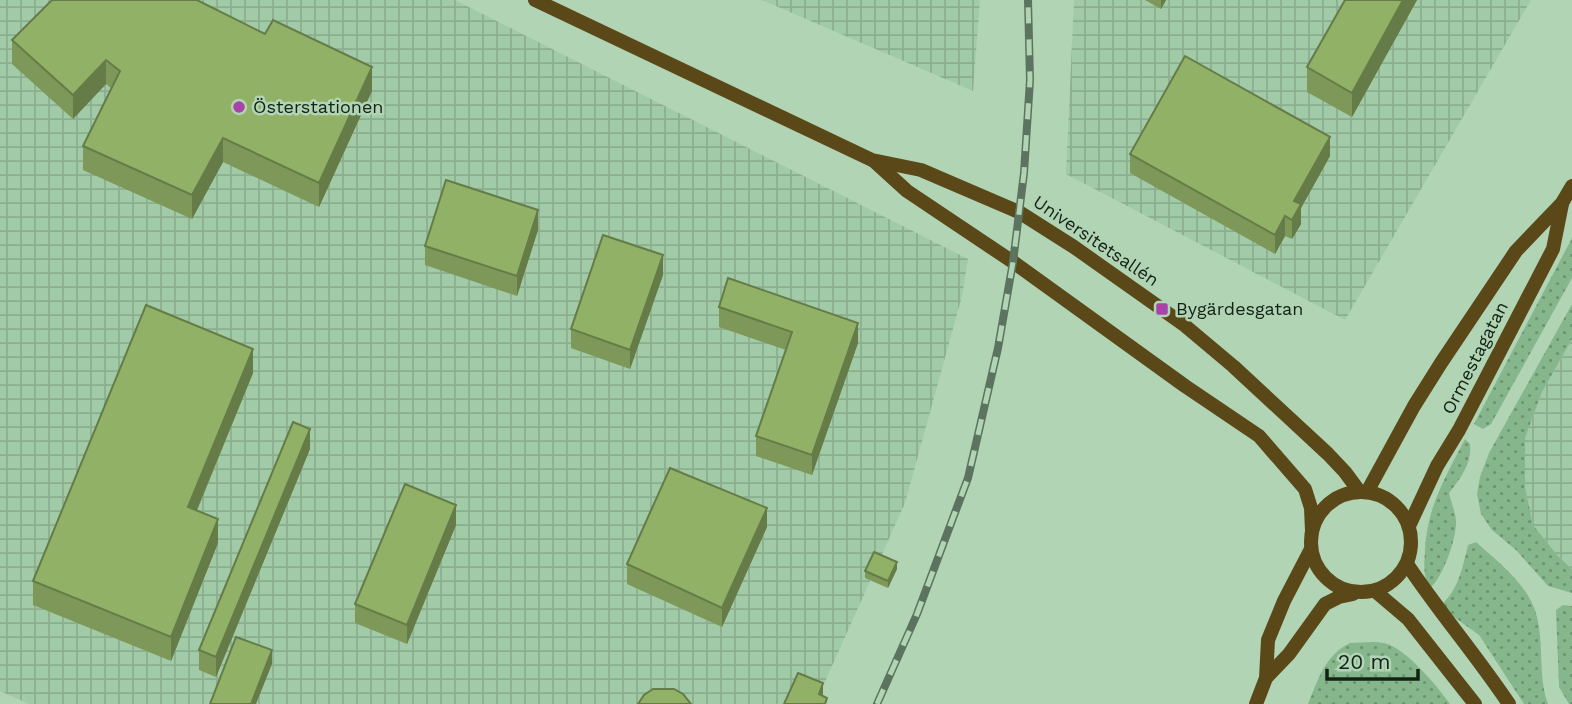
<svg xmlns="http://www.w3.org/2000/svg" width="1572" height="704" viewBox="0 0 1572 704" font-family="'Work Sans',sans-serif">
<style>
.industrial{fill:url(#industrial-grid)}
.grass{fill:url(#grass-dots)}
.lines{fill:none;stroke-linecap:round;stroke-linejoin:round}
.secondary{stroke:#5a4819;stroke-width:14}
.rail-casing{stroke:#5c745f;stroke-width:8}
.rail{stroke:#b0d4b4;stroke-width:5;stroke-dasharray:16;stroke-linecap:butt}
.wall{fill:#7d9859}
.shaded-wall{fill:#667c48}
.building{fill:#91b167;stroke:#667c48;stroke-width:2}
.poi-dot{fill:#a943a8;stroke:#b0d4b4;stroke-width:2.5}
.labels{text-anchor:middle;stroke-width:5;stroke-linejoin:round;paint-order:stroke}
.poi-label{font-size:18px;fill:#142216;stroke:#b0d4b4;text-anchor:start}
.street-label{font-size:18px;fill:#142216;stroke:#b0d4b4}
</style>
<defs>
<pattern id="industrial-grid" width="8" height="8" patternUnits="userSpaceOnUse" patternTransform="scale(1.75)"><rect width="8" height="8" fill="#a1cba6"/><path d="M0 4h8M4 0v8" fill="none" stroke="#8aae8e"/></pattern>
<pattern id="grass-dots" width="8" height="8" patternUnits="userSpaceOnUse" patternTransform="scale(1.75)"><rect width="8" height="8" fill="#86b78c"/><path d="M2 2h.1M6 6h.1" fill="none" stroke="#6c9471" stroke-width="1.8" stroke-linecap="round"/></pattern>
</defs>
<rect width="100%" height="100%" fill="#b0d4b4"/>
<g class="industrial">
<polygon points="0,0 455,0 968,259 962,296 905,503 815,704 29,704 0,691"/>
<polygon points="762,0 980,0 973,91"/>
<polygon points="1074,0 1531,0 1345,320 1066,174"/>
<polygon points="1572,339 1572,569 1558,556 1533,525 1525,487 1525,438 1542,392"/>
</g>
<g class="grass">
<polygon points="1572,238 1572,278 1491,424 1483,429 1474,424"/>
<polygon points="1572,304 1572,339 1542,392 1525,438 1525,487 1533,525 1558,556 1572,569 1572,593 1548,586 1516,550 1492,530 1481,514 1477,494 1480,477 1489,453"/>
<path d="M1465,439L1470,444C1472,464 1461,477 1449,493C1451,502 1455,511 1456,520C1457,538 1443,577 1430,588C1423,575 1424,566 1425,551C1427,507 1445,478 1465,439Z"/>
<path d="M1476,542C1499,563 1530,586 1537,617C1544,646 1538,676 1548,704H1524L1479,635L1454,617L1443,603C1459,589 1463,565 1468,545Z"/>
<polygon points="1563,605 1572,606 1572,704 1569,704 1559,687 1556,610"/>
<path d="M1350,643C1360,643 1373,641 1384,643C1405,647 1438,687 1450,704H1308C1318,680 1325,655 1350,643Z"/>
</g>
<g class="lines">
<g class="secondary">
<polyline points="535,0 872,160 921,170 1019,212 1074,247 1183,324 1233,366 1328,454 1345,472 1359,491"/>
<polyline points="874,161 907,191 1013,262 1185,386 1259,436 1305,489 1311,508 1312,531"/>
<circle cx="1361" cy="542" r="50"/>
<polyline points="1367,492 1414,406 1441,363 1516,251 1562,203 1572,186"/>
<polyline points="1409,526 1437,466 1459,430 1553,249 1562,204"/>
<path d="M1407,564C1439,612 1477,656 1509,704"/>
<polyline points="1375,591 1408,619 1475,704"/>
<polyline points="1266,678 1289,654 1325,604 1339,597 1353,594"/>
<polyline points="1256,704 1266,678 1268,640 1284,601 1311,549"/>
</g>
<g class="rail-casing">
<polyline id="rail" points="877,704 917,614 968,478 998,348 1013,262 1024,173 1030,80 1028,0"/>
</g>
<use href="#rail" class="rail"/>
</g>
<g class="wall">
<polygon points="1145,0 1166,0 1161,9"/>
<polygon points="1345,0 1417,0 1352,117 1307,92 1307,67"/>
<polygon points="12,40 372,91 319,207 223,162 192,219 83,170 83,146 111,88 106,84 73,119 12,64"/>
<polygon points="1130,154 1330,156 1301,208 1301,224 1292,239 1285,236 1275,254 1130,173"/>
<polygon points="538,230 517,296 425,265 425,246"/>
<polygon points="663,275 630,369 571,348 571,329"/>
<polygon points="719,307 858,343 812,475 756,456 756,436 786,350 719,327"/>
<polygon points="253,373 197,511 218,543 171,661 33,605 33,581"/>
<polygon points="310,449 216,677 199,670 199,650"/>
<polygon points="456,525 407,644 355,623 355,604"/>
<polygon points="767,527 722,627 627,584 627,564"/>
<polygon points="897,569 888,588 865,578 865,571"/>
</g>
<g class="shaded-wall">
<polygon points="1161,0 1166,0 1161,9"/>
<polygon points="1403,0 1417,0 1352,117 1352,93"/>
<polygon points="106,60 106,84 73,119 73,95"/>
<polygon points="372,67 372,91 319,207 319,183"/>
<polygon points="1330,137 1330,156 1301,208 1301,224 1292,239 1292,220 1294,201"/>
<polygon points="223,138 223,162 192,219 192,195"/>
<polygon points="538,210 538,230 517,296 517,276"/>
<polygon points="1285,216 1285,236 1275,254 1275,235"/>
<polygon points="663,255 663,275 630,369 630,350"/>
<polygon points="858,323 858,343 812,475 812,455"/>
<polygon points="253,349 253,373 188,531 188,507"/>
<polygon points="310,429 310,449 216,677 216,657"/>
<polygon points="456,505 456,525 407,644 407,625"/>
<polygon points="767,508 767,527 722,627 722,608"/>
<polygon points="218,519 218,543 171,661 171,637"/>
<polygon points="897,562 897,569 888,588 888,581"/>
<polygon points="272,650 272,664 256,704 251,704"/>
<polygon points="823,683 823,697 819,694"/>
</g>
<g class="building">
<polygon points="52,0 197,0 265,34 273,20 372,67 319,183 223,138 192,195 83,146 120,71 106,60 73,95 12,40"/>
<polygon points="1345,0 1403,0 1352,93 1307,67"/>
<polygon points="1185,56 1330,137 1294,201 1301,204 1292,220 1285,216 1275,235 1130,154"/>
<polygon points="446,180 538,210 517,276 425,246"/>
<polygon points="603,235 663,255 630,350 571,329"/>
<polygon points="728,278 858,323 812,455 756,436 792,332 719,307"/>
<polygon points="146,305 253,349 188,507 218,519 171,637 33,581"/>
<polygon points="293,422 310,429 216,657 199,650"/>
<polygon points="670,468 767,508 722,608 627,564"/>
<polygon points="405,484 456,505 407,625 355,604"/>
<polygon points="874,552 897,562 888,581 865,571"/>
<polygon points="236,637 272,650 251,704 210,704"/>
<polygon points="798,673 823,683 819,694 827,698 825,704 784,704"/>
<polygon points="653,689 674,689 683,694 691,704 638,704 644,695"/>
</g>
<g class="poi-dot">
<circle cx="239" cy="107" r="7"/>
<rect x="1155" y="302" width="14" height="14" rx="3.5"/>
</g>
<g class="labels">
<g class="poi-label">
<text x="253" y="113">Österstationen</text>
<text x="1176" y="315">Bygärdesgatan</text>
</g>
<g class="street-label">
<text transform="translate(1096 241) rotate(34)" y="6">Universitetsallén</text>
<text transform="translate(1475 358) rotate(-63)" y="6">Ormestagatan</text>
</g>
</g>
<path d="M1327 669v10h91v-10" fill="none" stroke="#142216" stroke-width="3.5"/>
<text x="1338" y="669" font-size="21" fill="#142216" stroke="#b0d4b4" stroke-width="5" paint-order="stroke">20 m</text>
</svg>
